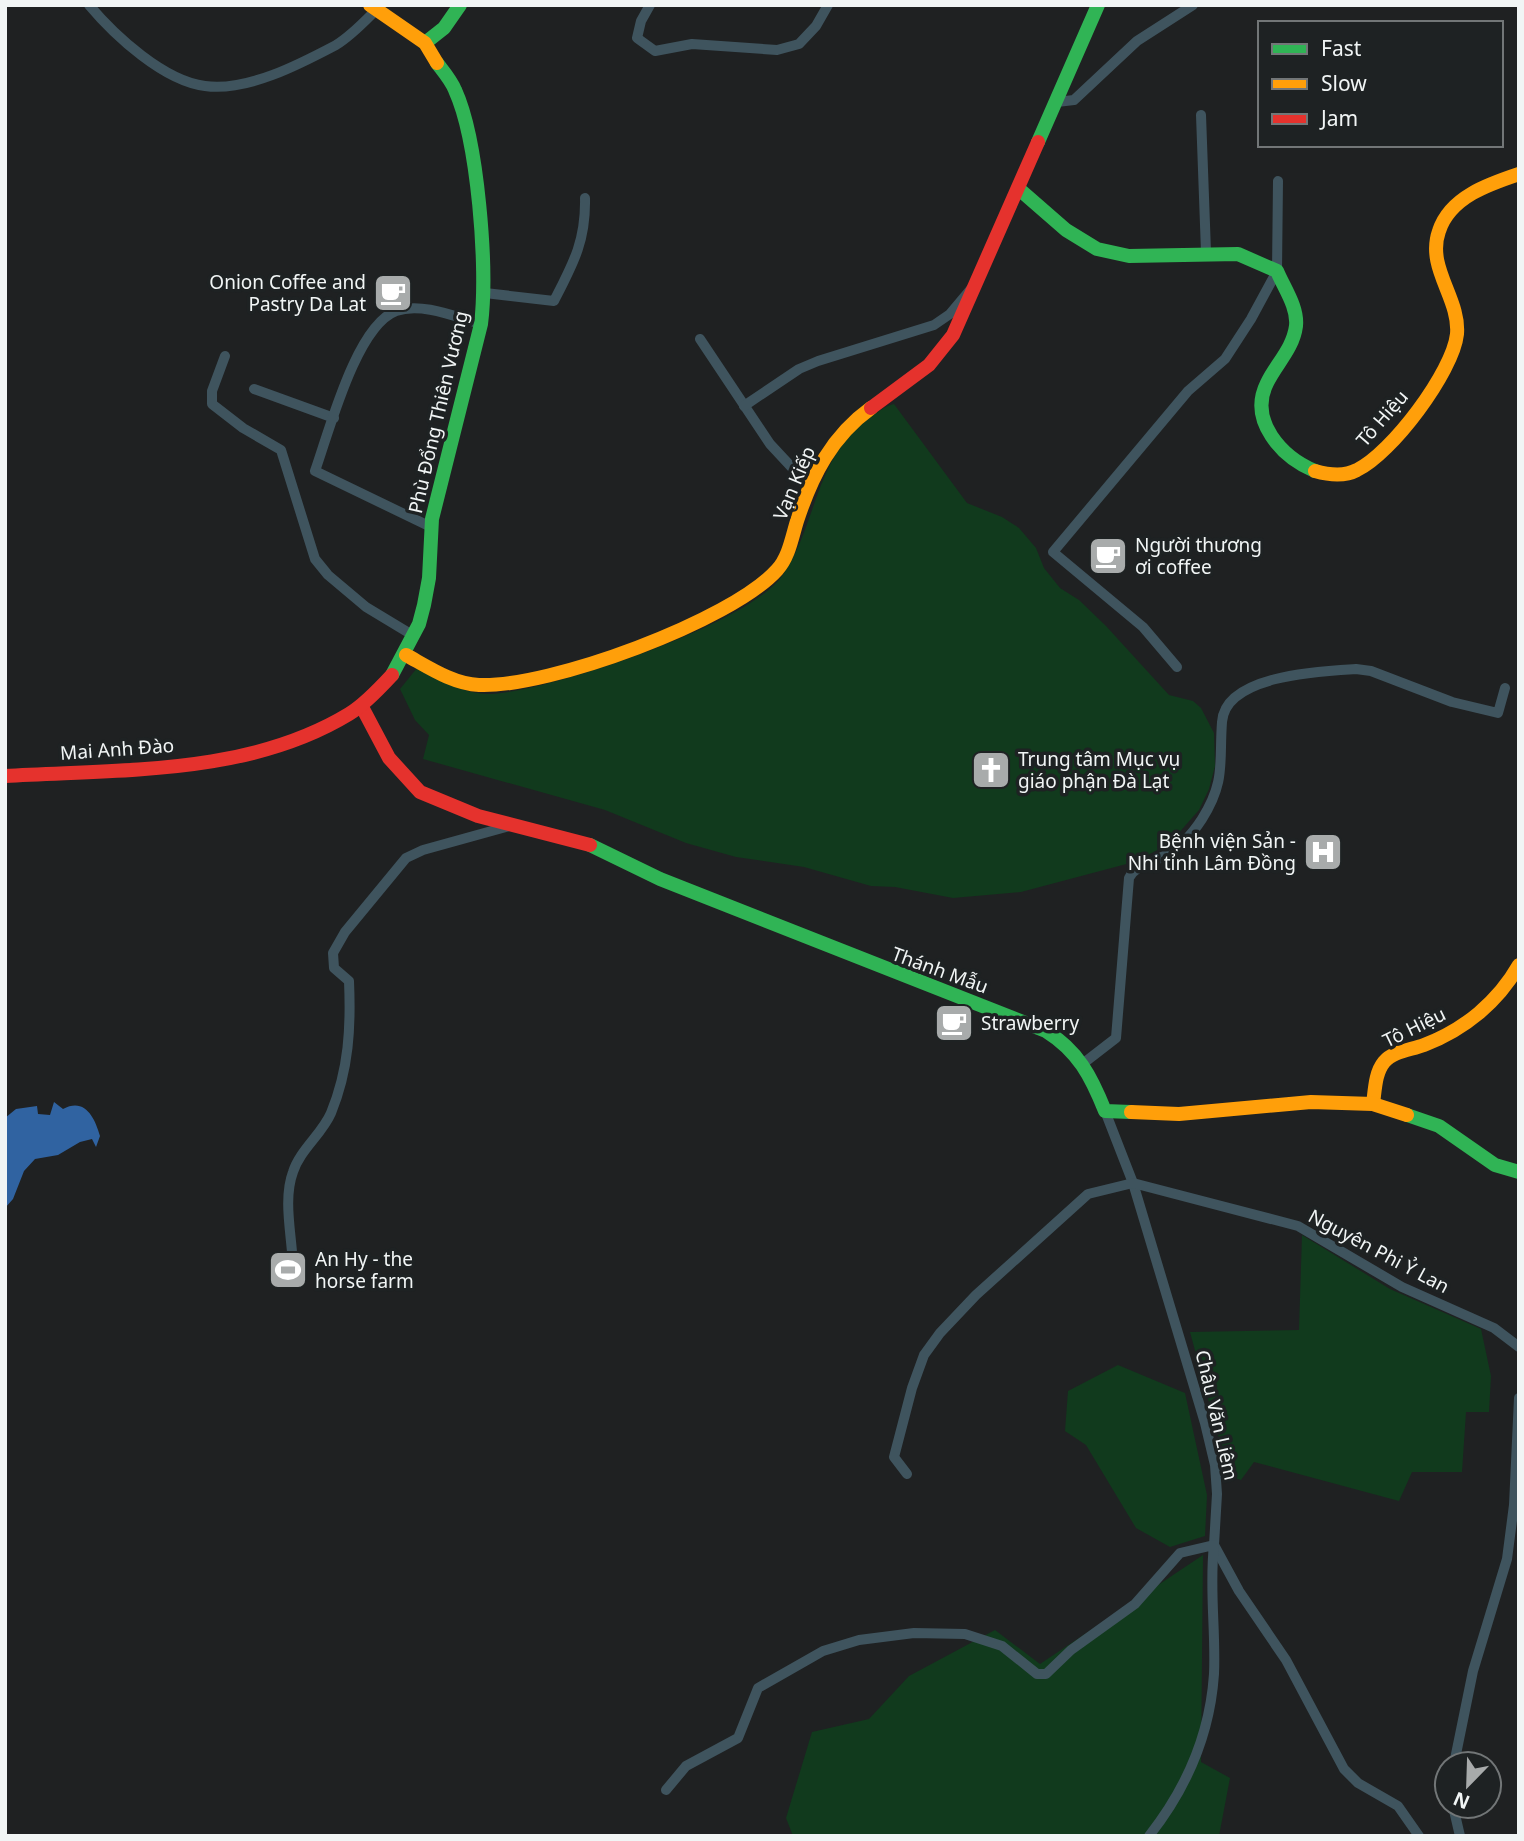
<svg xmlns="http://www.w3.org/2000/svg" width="1524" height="1841" viewBox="0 0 1524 1841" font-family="'Noto Sans',sans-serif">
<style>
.green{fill:#113a1d}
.water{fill:#3063a1}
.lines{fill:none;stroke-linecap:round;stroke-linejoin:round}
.street{stroke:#3f545e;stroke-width:10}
.fast{stroke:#30b455;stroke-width:14}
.slow{stroke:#ff9f0a;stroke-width:14}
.jam{stroke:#e5322d;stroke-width:14}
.labels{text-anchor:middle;stroke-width:7;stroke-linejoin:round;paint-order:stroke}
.poi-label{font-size:19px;fill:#f1f5f5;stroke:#1e2223;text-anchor:start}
.street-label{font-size:19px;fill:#f1f5f5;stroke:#1e2223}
</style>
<rect width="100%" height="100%" fill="#1f2122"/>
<g class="green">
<path d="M894,404L967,503L1002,517L1019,528L1036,548L1044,568L1060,588L1079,600L1106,626L1169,695L1193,701L1201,708L1214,733L1215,766L1209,789L1199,810L1169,844L1134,862L1021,892L953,898L895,887L871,886L804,867L736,857L686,843L605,810L423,759L429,735L415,720L400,689L417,668C440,679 465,695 491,694C551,691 749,624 782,576C817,526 814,459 867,420C876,414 884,406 894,404Z"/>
<polygon points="1302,1235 1390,1289 1481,1329 1491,1376 1489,1412 1466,1412 1462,1472 1412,1472 1399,1501 1254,1462 1241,1480 1229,1476 1190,1332 1299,1330"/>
<polygon points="1118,1365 1185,1393 1207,1495 1205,1536 1170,1547 1136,1528 1086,1445 1065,1431 1068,1391"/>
<polygon points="1203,1555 1201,1762 1230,1778 1219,1836 793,1836 786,1818 812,1732 869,1719 909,1676 995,1630 1040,1664"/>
</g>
<path class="water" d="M54,1102L63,1109C85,1097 95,1118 100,1136L96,1147L92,1139L80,1142L58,1155L35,1159L24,1171L13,1199L5,1208V1118L16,1109L37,1106L38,1114L50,1115Z"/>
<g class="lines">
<g class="street">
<path d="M89,5C115,36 164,81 205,86C247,92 300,64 336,45C351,36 364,22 376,10"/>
<polyline points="650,5 641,21 637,38 655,51 692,44 777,50 799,44 816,26 828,5"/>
<polyline points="1057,102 1074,100 1137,41 1193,5"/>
<polyline points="1201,115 1206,252"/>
<path d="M485,293L554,301C573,264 586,241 585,198"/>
<polyline points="700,339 770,444 810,487"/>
<polyline points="225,356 212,391 212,404 243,428 281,450 315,559 328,575 366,607 414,636"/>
<polyline points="254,389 334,418"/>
<polyline points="744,406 799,369 818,361 934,325 950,314 971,289"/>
<path d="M431,527L315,471C329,432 356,326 396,311C422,302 456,317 481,324"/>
<polyline points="1177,667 1143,627 1053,552 1188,391 1225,359 1251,319 1277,271 1278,181"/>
<path d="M1085,1062L1116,1038L1129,878C1136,865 1151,863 1164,856C1179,848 1193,833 1202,819C1226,781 1219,762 1222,722C1225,675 1321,671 1356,669L1371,671L1452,702L1498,713L1505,688"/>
<polyline points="1105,1111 1133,1183 1205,1423 1215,1465 1217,1494 1214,1545 1239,1591 1286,1660 1344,1769 1358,1783 1398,1806 1419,1836"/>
<path d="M292,1252C290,1227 284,1196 293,1172C300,1150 322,1134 331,1113C349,1069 351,1027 349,981L334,968L333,953L345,932L406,858L423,850L513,825"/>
<polyline points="907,1474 894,1457 912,1388 924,1355 940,1333 976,1295 1088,1194 1133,1183 1298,1226 1402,1287 1494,1328 1519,1347"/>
<polyline points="1454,1764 1473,1671 1507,1559 1514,1505 1519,1398"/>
<path d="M666,1790L686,1766L738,1738L758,1688L823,1651L859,1640L914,1633L965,1634L1002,1646L1037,1674H1046L1071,1650L1135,1604L1180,1553L1214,1545C1209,1588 1216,1631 1214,1674C1210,1734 1186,1789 1149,1836"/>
<polyline points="1453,1806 1460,1836"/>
</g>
<g class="fast">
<polyline points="425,43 444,28 460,5"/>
<polyline points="1038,142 1098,5"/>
<path d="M1019,189L1066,230L1097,249L1129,256L1238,254L1277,271C1284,288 1298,307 1296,326C1293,349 1276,364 1267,383C1248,421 1282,457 1315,471"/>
<path d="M392,675L419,624L424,605L429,578L432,519L481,324C488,269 478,140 455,90C451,80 443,71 437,63"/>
<path d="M590,845L660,879L1046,1031C1078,1051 1091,1076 1105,1111L1131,1112"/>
<polyline points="1407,1115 1439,1126 1495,1165 1519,1172"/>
</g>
<g class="slow">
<polyline points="370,5 425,43 437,63"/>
<path d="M1315,471C1329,475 1344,477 1357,470C1391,454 1453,372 1457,334C1460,298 1426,268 1439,231C1450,197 1489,184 1519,174"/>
<path d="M406,655C428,667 453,684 479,685C549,688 731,621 777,570C789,557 792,537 797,521C812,475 832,436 871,408"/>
<path d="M1373,1104C1375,1090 1375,1073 1384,1062C1393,1051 1411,1050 1424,1045C1464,1030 1498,1002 1519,965"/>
<polyline points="1131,1112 1179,1114 1311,1102 1373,1104 1407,1115"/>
</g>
<g class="jam">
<polyline points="871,408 929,365 953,335 1038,142"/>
<polyline points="362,707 389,758 420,792 478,816 590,845"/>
<path d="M5,776C119,769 247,776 349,714C364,705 380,688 392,675"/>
</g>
</g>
<defs>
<g id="cafe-square" transform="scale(2.0125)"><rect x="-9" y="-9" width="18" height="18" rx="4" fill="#a8abab" stroke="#1e2223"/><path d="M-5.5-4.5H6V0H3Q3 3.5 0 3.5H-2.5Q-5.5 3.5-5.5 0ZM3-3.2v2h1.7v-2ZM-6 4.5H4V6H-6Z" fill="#fff"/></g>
<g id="church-square" transform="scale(2.0125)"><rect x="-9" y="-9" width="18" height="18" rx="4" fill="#a8abab" stroke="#1e2223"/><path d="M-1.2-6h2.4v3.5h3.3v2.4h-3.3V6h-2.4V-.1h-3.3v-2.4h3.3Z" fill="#fff"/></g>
<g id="hospital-square" transform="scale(2.0125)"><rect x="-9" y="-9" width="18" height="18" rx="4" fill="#a8abab" stroke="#1e2223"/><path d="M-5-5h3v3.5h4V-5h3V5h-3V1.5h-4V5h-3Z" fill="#fff"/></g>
<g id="stadium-square" transform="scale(2.0125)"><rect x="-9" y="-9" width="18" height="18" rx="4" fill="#a8abab" stroke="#1e2223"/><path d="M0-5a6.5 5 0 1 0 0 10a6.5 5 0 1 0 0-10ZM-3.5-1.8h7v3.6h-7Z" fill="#fff"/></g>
</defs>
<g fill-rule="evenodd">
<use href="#cafe-square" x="393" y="293"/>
<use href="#cafe-square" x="1108" y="556"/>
<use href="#church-square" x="991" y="770"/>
<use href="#hospital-square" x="1323" y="852"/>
<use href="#cafe-square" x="954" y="1023"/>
<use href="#stadium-square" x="288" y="1270"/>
</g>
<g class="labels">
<g class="poi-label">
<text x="366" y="289" text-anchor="end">Onion Coffee and<tspan x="366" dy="22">Pastry Da Lat</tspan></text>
<text x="1135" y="552">Người thương<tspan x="1135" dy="22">ơi coffee</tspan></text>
<text x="1018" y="766">Trung tâm Mục vụ<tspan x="1018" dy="22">giáo phận Đà Lạt</tspan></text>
<text x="1296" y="848" text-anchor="end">Bệnh viện Sản -<tspan x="1296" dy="22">Nhi tỉnh Lâm Đồng</tspan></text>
<text x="981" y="1030">Strawberry</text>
<text x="315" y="1266">An Hy - the<tspan x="315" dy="22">horse farm</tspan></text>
</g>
<g class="street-label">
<text transform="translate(438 412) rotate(-77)" y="7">Phù Đổng Thiên Vương</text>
<text transform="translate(1382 418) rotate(-49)" y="7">Tô Hiệu</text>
<text transform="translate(794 483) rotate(-67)" y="7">Vạn Kiếp</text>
<text transform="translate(117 749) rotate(-4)" y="7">Mai Anh Đào</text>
<text transform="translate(940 970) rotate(20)" y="7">Thánh Mẫu</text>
<text transform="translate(1414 1027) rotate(-26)" y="7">Tô Hiệu</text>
<text transform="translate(1379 1251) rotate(28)" y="7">Nguyên Phi Ỷ Lan</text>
<text transform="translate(1217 1415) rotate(77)" y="7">Châu Văn Liêm</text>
</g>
</g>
<rect width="1524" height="1841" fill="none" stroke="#f1f5f5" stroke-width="14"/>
<rect x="1258" y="21" width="245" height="126" fill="#1e2223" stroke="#727677" stroke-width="2"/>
<rect x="1272" y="44" width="35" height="10" fill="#30b455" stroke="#727677" stroke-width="2"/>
<text x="1321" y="56" font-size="21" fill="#f1f5f5">Fast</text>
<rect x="1272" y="79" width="35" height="10" fill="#ff9f0a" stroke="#727677" stroke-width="2"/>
<text x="1321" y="91" font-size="21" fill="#f1f5f5">Slow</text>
<rect x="1272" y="114" width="35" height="10" fill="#e5322d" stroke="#727677" stroke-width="2"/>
<text x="1321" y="126" font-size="21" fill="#f1f5f5">Jam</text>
<g transform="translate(1468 1785) rotate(203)"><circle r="33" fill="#1e2223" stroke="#727677" stroke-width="2"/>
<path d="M0-5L12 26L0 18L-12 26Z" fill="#a8abab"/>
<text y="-10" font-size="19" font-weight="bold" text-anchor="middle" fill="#f1f5f5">N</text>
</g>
</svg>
